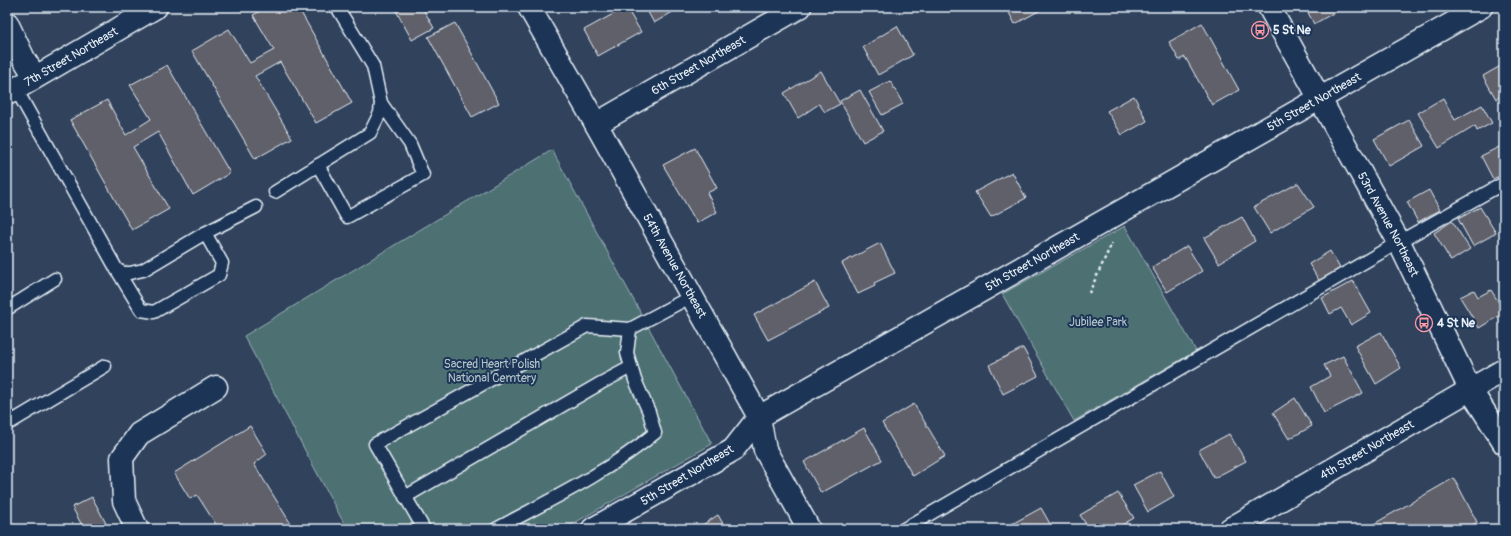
<svg xmlns="http://www.w3.org/2000/svg" width="1511" height="536" viewBox="0 0 1511 536" font-family="Pangolin,sans-serif">
<style>
.green{fill:#4d7173;stroke:#9ab1b6}
.building{fill:#60606a;stroke:#e8f1f8}
.lines{fill:none;stroke-linecap:round;stroke-linejoin:round}
.lane-casing{stroke:#e8f1f8;stroke-width:15}
.street-casing{stroke:#e8f1f8;stroke-width:25}
.secondary-casing{stroke:#e8f1f8;stroke-width:25}
.path{stroke:#e8f1f8;stroke-width:2.5;stroke-dasharray:3 3;stroke-linecap:butt}
.lane{stroke:#1d3557;stroke-width:12}
.street{stroke:#1d3557;stroke-width:22}
.secondary{stroke:#1d3557;stroke-width:22}
.labels{text-anchor:middle;stroke-width:4;stroke-linejoin:round;paint-order:stroke}
.poi-label{font-size:12px;font-weight:bold;fill:#e8f1f8;stroke:#1d3557;text-anchor:start}
.street-label{font-size:12px;fill:#e8f1f8;stroke:#1d3557}
.park-label{font-size:12px;fill:#b2c4c9;stroke:#1d3557}
</style>
<rect width="100%" height="100%" fill="#31425d"/>
<filter id="ink" filterUnits="userSpaceOnUse"><feTurbulence type="fractalNoise" baseFrequency=".025" numOctaves="2"/><feDisplacementMap in="SourceGraphic" scale="8" xChannelSelector="R" yChannelSelector="G"/><feConvolveMatrix kernelMatrix="1 2 1 2 8 2 1 2 1" color-interpolation-filters="sRGB"/></filter>
<g filter="url(#ink)">
<g class="green">
<polygon points="552,150 712,444 564,529 347,529 244,336"/>
<polygon points="1125,226 1196,351 1074,421 1002,294"/>
</g>
<g class="building">
<polygon points="267,7 298,7 352,103 316,123 280,62 255,76 292,138 255,159 192,51 229,29 250,63 274,50 253,15"/>
<polygon points="394,7 422,7 434,28 412,40"/>
<polygon points="626,7 641,32 598,56 584,30"/>
<polygon points="645,7 681,7 654,23"/>
<polygon points="1006,7 1046,7 1015,24"/>
<polygon points="1305,7 1344,7 1314,24"/>
<polygon points="455,23 499,103 472,117 428,37"/>
<polygon points="1202,23 1239,90 1212,105 1185,57 1179,60 1169,42"/>
<polygon points="897,26 913,55 878,75 863,47"/>
<polygon points="1504,64 1504,94 1496,99 1483,76"/>
<polygon points="167,65 230,173 193,195 158,132 133,147 169,209 132,230 70,120 107,100 126,135 151,119 130,85"/>
<polygon points="821,71 840,104 825,112 819,104 798,118 784,93"/>
<polygon points="890,81 903,104 882,115 869,92"/>
<polygon points="860,90 883,131 863,142 840,101"/>
<polygon points="1134,96 1147,121 1122,135 1107,111"/>
<polygon points="1443,98 1455,120 1482,105 1492,123 1477,131 1475,126 1439,148 1418,113"/>
<polygon points="1409,120 1424,146 1389,166 1374,139"/>
<polygon points="1501,146 1504,152 1504,174 1493,179 1481,156"/>
<polygon points="695,148 717,188 707,193 717,212 697,223 663,165"/>
<polygon points="1012,172 1026,198 991,217 975,192"/>
<polygon points="1298,183 1314,207 1270,233 1254,207"/>
<polygon points="1429,190 1440,210 1418,222 1407,202"/>
<polygon points="1480,207 1496,233 1473,246 1458,219"/>
<polygon points="1242,217 1255,241 1219,263 1204,238"/>
<polygon points="1452,221 1470,249 1451,261 1434,233"/>
<polygon points="880,243 895,273 874,283 875,286 858,294 842,263"/>
<polygon points="1187,246 1202,271 1167,292 1152,267"/>
<polygon points="1330,251 1341,270 1320,282 1309,264"/>
<polygon points="1353,281 1371,313 1351,325 1341,308 1330,314 1322,298"/>
<polygon points="815,282 829,308 768,340 754,315"/>
<polygon points="1474,290 1478,297 1491,290 1504,311 1504,313 1479,328 1460,297"/>
<polygon points="1381,332 1401,368 1376,384 1355,346"/>
<polygon points="1023,348 1038,376 1003,394 989,365"/>
<polygon points="1343,356 1363,393 1324,413 1311,387 1330,376 1324,365"/>
<polygon points="1295,398 1312,426 1289,439 1273,413"/>
<polygon points="914,404 945,456 913,476 882,423"/>
<polygon points="250,426 267,454 254,464 294,529 219,529 197,495 190,499 174,473"/>
<polygon points="864,428 882,460 821,493 804,462"/>
<polygon points="1229,434 1246,461 1214,478 1199,450"/>
<polygon points="1160,471 1174,497 1148,512 1133,485"/>
<polygon points="1454,478 1477,522 1466,529 1365,529"/>
<polygon points="1118,493 1134,518 1115,529 1089,529 1080,515"/>
<polygon points="92,497 109,529 84,529 72,507"/>
<polygon points="1041,508 1053,529 1012,529 1010,525"/>
<polygon points="718,515 726,529 696,529"/>
</g>
<g class="lines">
<g class="lane-casing">
<g id="lane">
<polyline points="16,89 117,270 124,273 130,273 143,270 205,233 256,207"/>
<polyline points="318,165 347,217 423,175 410,144 381,103"/>
<polyline points="275,192 370,133 380,113 381,103 373,66 337,7"/>
<polyline points="117,270 141,310 154,312 219,275 222,263 205,233"/>
<polyline points="7,309 55,279"/>
<polyline points="7,414 11,422 105,366"/>
<polyline points="405,497 601,383 631,367"/>
<polyline points="424,529 375,444 587,326 630,329 692,296"/>
<path d="M496,529C550,500 607,473 655,433L649,412L635,380L627,353L630,329"/>
<polyline points="904,529 1399,242 1504,183"/>
</g>
</g>
<g class="street-casing">
<g id="street">
<path id="s1" d="M529,7L596,124L759,417L765,450L809,529"/>
<polyline points="7,23 24,59 35,77"/>
<path id="s2" d="M596,124L800,7"/>
<polyline points="137,529 124,501 122,458 139,434 216,387"/>
<path id="s3" d="M593,529L733,450L759,417L1481,7"/>
<path id="s4" d="M1230,529L1504,370"/>
</g>
</g>
<g class="secondary-casing">
<g id="secondary">
<path id="s5" d="M1269,7L1399,242L1470,389L1504,443"/>
<path id="s6" d="M7,94L156,7"/>
</g>
</g>
<polyline class="path" points="1089,293 1112,243"/>
<use href="#lane" class="lane"/>
<use href="#street" class="street"/>
<use href="#secondary" class="secondary"/>
</g>
</g>
<defs>
<g id="bus-ring" transform="scale(0.9)"><circle r="9.5" fill="#1d3557" stroke="#ff9aa2" stroke-width="1.5"/><path d="M-5-6H5V4H4V6H2V4H-2V6H-4V4H-5ZM-3.5-4V0h7V-4ZM-3.5 1.2v1.5H-2V1.2ZM2 1.2v1.5H3.5V1.2Z" fill="#ff9aa2"/></g>
</defs>
<g fill-rule="evenodd">
<use href="#bus-ring" x="1260" y="30"/>
<use href="#bus-ring" x="1424" y="323"/>
</g>
<g class="labels">
<g class="poi-label">
<text x="1273" y="34">5 St Ne</text>
<text x="1437" y="327">4 St Ne</text>
</g>
<g class="street-label">
<text dy="4" stroke="none"><textPath href="#s6" startOffset="74">7th Street Northeast</textPath></text>
<text dy="4" stroke="none"><textPath href="#s2" startOffset="118">6th Street Northeast</textPath></text>
<text dy="4" stroke="none"><textPath href="#s3" startOffset="841">5th Street Northeast</textPath></text>
<text dy="4" stroke="none"><textPath href="#s5" startOffset="248">53rd Avenue Northeast</textPath></text>
<text dy="4" stroke="none"><textPath href="#s3" startOffset="517">5th Street Northeast</textPath></text>
<text dy="4" stroke="none"><textPath href="#s1" startOffset="297">54th Avenue Northeast</textPath></text>
<text dy="4" stroke="none"><textPath href="#s4" startOffset="158">4th Street Northeast</textPath></text>
<text transform="translate(687 475) rotate(-31)" y="4">5th Street Northeast</text>
</g>
<g class="park-label">
<text x="1098" y="326">Jubilee Park</text>
<text x="492" y="368">Sacred Heart Polish<tspan x="492" dy="14">National Cemtery</tspan></text>
</g>
</g>
<rect width="1511" height="536" fill="none" stroke="#1d3557" stroke-width="24"/>
<rect x="12" y="12" width="1487" height="512" fill="none" stroke="#e8f1f8" stroke-width="1.5" filter="url(#ink)"/>
</svg>
